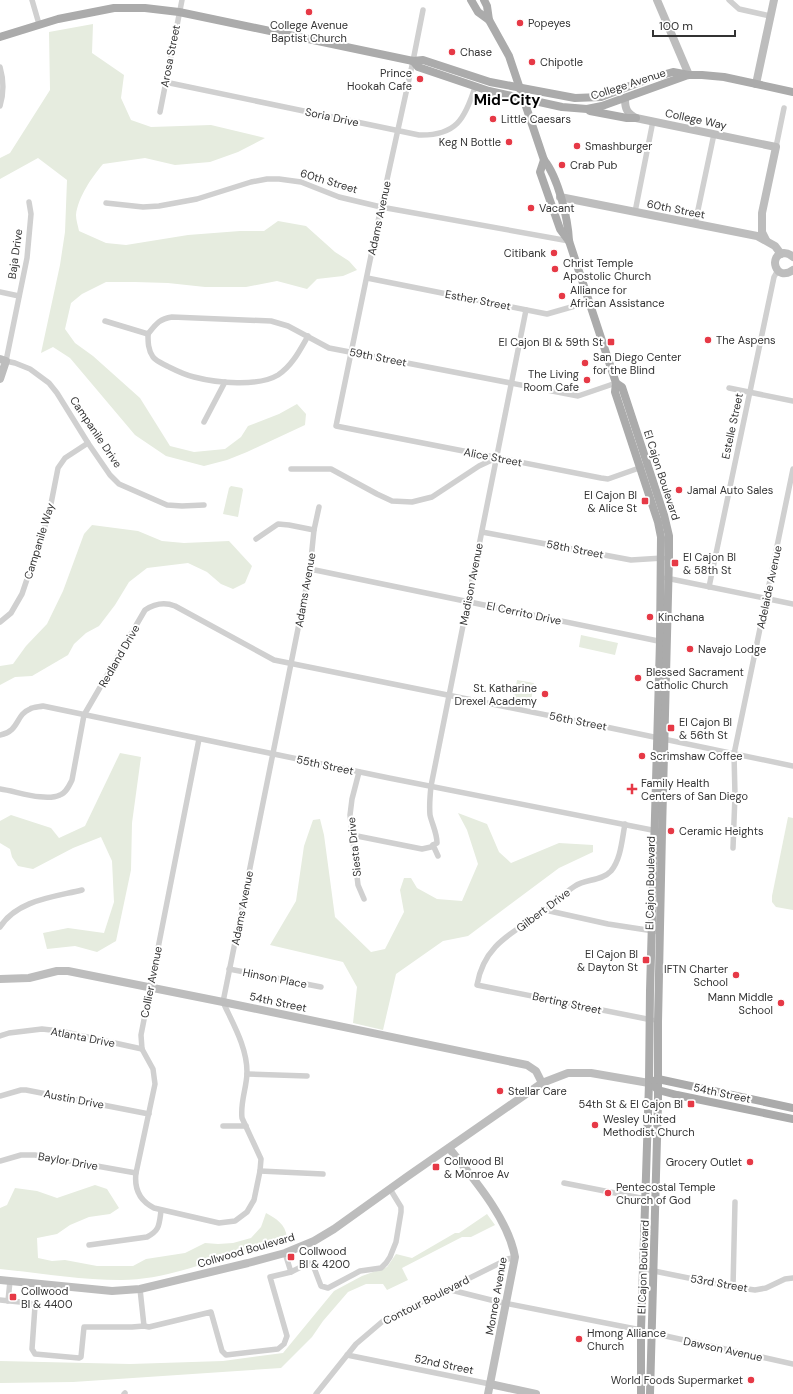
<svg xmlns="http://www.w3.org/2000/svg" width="793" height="1394" viewBox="0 0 793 1394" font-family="'DM Sans',sans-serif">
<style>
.green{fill:#e6ecdf}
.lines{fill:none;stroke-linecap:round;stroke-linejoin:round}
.street{stroke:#d0d0d0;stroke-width:5.5}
.secondary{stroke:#bdbdbd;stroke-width:8}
.primary{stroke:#ababab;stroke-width:8}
.poi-dot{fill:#e63946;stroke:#fff;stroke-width:1.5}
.labels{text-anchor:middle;stroke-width:4;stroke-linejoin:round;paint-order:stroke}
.poi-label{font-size:11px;fill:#333;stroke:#fff;text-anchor:start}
.street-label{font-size:11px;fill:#333;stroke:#fff}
.district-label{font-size:15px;font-weight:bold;fill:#000;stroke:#fff}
</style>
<rect width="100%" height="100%" fill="#fff"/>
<g class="green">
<path d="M93,24L92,53L124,75L121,98L131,120L151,127L211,125L265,138L238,152L210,162L175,165L145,158L103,164C92,177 78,197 76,215C76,220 78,226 79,231L106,243L126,245L188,235L240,231H264L278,221L306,226L335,252L349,261L357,270L343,276L317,279L307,289L277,281L246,287H205L168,283L135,282H106L82,294L71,303L65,329L75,343L93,356L140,398L170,446L194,452L225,449L241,437L248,426L279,414L297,404L306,414L305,425L247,452L227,460L204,466L166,456L135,435L70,358L53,347L41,353L60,265L65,232L67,180L38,158L0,179V158L10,153L50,90L49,32Z"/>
<polygon points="231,486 242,488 243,490 238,517 223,514 229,488"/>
<polygon points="92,525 138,531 162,541 184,543 229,541 252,566 245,583 233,589 221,584 207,572 188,563 147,568 129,582 115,605 99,626 86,633 74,644 68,655 32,676 15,677 0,685 0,666 13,664 26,646 47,624 63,591 84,534"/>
<polygon points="581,635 618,643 615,655 579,647"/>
<polygon points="517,680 534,683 531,701 514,698"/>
<polygon points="120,753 141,757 132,823 131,870 116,941 97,952 75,946 47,949 43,933 68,928 104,933 114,902 112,861 101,837 73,848 33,869 18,866 12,857 10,849 0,843 0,821 11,815 51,828 59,838 85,826"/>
<polygon points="458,813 487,824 499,852 511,863 559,843 593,845 593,852 559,868 468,936 443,941 396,974 383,1030 353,1023 357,987 343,962 270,945 296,901 304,846 313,820 320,819 324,835 335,917 371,952 385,949 404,912 400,890 404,878 411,878 417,888 437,899 462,901 478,864 467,830"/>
<polygon points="788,817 793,818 793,910 776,907 772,902 772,896"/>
<path d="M95,1185L107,1189L119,1208L110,1214L89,1217L70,1225L57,1234L37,1238L38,1258L52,1261L65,1260L97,1266H133L146,1259L185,1253L205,1243L218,1244L233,1243L251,1238L261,1227L266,1213C277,1219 285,1224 287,1237C274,1243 259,1249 245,1253C240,1254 235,1254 230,1255C195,1267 158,1280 121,1280C80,1280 40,1273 0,1269V1208L7,1205L15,1188L37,1191L57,1198Z"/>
<polygon points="487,1214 495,1225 471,1237 462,1237 402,1268 408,1280 387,1290 383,1284 366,1284 348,1292 323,1321 312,1337 281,1368 73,1382 0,1383 0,1361 130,1364 223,1361 283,1353 334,1291 362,1276 387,1267 396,1254 412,1258 455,1233 459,1233"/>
</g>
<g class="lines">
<g class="street">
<polyline points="32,0 39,24"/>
<polyline points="729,0 739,9 770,16"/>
<polyline points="423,10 413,61 381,207 336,426 601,478 608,479 642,467"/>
<path d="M0,67C4,81 4,93 0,106"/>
<path d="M165,82L419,135C456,136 465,119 475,87"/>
<polyline points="160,112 182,0"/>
<polyline points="776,147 784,108"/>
<polyline points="29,202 31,214 27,258 6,361 15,363 30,369 49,383 57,393 88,443 110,475 119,484 167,505 182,506 204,505"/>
<polyline points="106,203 143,207 159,206 197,199 251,182 267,179 279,179 301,182 339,197 381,207 569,241"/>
<polyline points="635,212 653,121"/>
<polyline points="695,224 714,134"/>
<polyline points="367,278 547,314 589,302"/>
<polyline points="0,292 19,296"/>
<polyline points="105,321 148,334"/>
<path d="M148,334C156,324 159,319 172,317L271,321L288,326L329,348L578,396L616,383"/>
<path d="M148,334C148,342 148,350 153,357C157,362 164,364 169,367C177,371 185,375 194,377C217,383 258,387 278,375C292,366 300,350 308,336"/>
<polyline points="729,388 793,401"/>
<polyline points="204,422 225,382"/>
<polyline points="291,469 331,469 377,494 392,501 412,502 432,497 479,466 496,458"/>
<polyline points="482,532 631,560 663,558"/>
<polyline points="256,539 278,524 289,525 314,530"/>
<polyline points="310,569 663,642"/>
<polyline points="666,578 793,604"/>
<polyline points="709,587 774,277 778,270"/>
<polyline points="0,622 11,613 22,594 49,514 58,468 65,458 88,443"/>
<path d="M0,735C20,731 15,715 30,709C33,707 39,707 43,706L389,778L657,831"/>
<path d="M199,739L141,1035L142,1049L153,1069L155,1084L136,1173C134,1189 140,1201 154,1208L219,1223L235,1221L247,1212L254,1200L260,1171L261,1159L242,1118C240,1102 247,1087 247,1072C247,1047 233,1024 223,1002L310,569L314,530L319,507"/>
<polyline points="359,772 352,799 350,815 358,885 364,899"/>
<path d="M0,789C16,791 45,802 60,795C66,793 69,786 72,780L84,715L145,610C154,604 165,602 175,606L274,660L606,727L793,766"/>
<path d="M625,824C622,839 621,859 611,871C602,881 585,879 575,886C564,893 554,903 544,911C513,933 484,944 477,985L652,1020"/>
<polyline points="352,835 422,849 431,847 433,845"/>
<polyline points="733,848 735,795 734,754 793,469"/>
<path d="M438,856L433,845L437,843C437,833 432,824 430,815C429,805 430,796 431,786L526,310"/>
<polyline points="545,910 608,924 660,932"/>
<path d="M0,927C17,900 54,897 82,890"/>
<polyline points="229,969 321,987"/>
<polyline points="0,1036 9,1033 42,1029 60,1031 142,1049"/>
<polyline points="247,1074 307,1076"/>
<polyline points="0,1096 21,1090 26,1090 149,1114"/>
<polyline points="223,1126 246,1126"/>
<polyline points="0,1161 21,1155 35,1155 136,1173"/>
<polyline points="260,1171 323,1174"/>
<polyline points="564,1183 656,1201"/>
<path d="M89,1245L147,1237C160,1230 159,1225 161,1211"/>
<polyline points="285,1253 291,1272"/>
<polyline points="643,1270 654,1271 733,1287 755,1290 766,1288 785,1279 793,1278"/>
<polyline points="733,1287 735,1202"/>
<polyline points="140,1289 144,1326"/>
<polyline points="447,1289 499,1302 641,1330"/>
<polyline points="0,1300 30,1303 35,1306 32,1349 35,1354 79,1358 81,1357 84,1327 132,1327 144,1326 149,1327 211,1312 222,1351 226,1355 278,1349 284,1344 287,1336 270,1277 291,1272 309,1263 313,1265 321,1286 328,1288 360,1271 381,1268 386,1263 390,1257 396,1242 401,1212 401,1207 390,1189"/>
<polyline points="8,1301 10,1281"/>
<polyline points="652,1333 793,1364"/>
<polyline points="347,1355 490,1384"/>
<polyline points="124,1394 125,1393"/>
<polyline points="316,1394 356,1344 383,1321 508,1259 515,1257"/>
</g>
<g class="secondary">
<polyline points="657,0 689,75"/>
<polyline points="756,84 774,0"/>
<path d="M625,99C625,109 627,113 636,118L776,147L762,213V232L766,240"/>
<polyline points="560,197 757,236 775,246 781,254"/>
<path d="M793,257C790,254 788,253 784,253C768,254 775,283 793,270"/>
<polyline points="0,359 6,361 0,379"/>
<polyline points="0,979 29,978 57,971 68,971 223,1002 527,1065 536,1071 542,1083"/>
<path d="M449,1148C473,1178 508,1218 515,1257L488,1394"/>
<polyline points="0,1280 112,1291 140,1289 248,1263 285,1253 314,1241 334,1229 408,1176 542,1083 568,1073 591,1073 649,1083"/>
<polyline points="490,1384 536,1394"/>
</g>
<g class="primary">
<polyline points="471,0 478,12 489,20"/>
<path d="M484,0L487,6L489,20L509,56L544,160C558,177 568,218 569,241L616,383L615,392L658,522L661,537L660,641L650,991L649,1083L641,1330V1394"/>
<polyline points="0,37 58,19 114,8 145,8 179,12 413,61 423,60 490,82 575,98 601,97 648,79 673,72 689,75 702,75 724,77 793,92"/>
<polyline points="413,61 418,67 489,91 562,107 587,109 602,106 688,75"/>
<polyline points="590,111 627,118 636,118"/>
<polyline points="544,160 540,172 560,229 569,241"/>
<polyline points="616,383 622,387 664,515 669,536 669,557 662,832 658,1022 658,1102 650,1394"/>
<polyline points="654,1081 658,1079 793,1108"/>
<polyline points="655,1087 658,1090 677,1095 793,1119"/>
</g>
</g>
<g class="poi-dot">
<circle cx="309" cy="12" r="4"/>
<circle cx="520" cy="23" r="4"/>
<circle cx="452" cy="52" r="4"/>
<circle cx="532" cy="62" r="4"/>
<circle cx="420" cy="79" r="4"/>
<circle cx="493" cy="119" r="4"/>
<circle cx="509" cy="142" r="4"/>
<circle cx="577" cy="146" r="4"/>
<circle cx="562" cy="165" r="4"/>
<circle cx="531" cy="208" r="4"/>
<circle cx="554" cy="253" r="4"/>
<circle cx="555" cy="269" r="4"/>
<circle cx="562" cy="296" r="4"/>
<circle cx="708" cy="340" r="4"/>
<rect x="607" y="338" width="8" height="8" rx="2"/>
<circle cx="585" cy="363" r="4"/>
<circle cx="587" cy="380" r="4"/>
<circle cx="679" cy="490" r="4"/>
<rect x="641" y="497" width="8" height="8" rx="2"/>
<rect x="671" y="559" width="8" height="8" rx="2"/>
<circle cx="650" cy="617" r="4"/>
<circle cx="690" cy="649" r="4"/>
<circle cx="638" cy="678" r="4"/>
<circle cx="545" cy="694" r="4"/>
<rect x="667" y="724" width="8" height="8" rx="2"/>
<circle cx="642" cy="756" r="4"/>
<path d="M630 783h4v4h4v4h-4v4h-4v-4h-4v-4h4z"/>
<circle cx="671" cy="831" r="4"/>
<rect x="642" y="956" width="8" height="8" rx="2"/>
<circle cx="736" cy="975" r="4"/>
<circle cx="781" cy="1003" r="4"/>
<circle cx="500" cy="1091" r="4"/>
<rect x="687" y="1100" width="8" height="8" rx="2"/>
<circle cx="595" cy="1125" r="4"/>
<circle cx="750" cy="1162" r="4"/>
<rect x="432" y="1163" width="8" height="8" rx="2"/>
<circle cx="608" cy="1193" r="4"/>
<rect x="287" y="1253" width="8" height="8" rx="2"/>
<rect x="9" y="1293" width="8" height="8" rx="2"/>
<circle cx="579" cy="1339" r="4"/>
<circle cx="751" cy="1380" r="4"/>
</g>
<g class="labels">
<g class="poi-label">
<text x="528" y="27">Popeyes</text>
<text x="309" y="29" text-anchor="middle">College Avenue<tspan x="309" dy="13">Baptist Church</tspan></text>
<text x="460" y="56">Chase</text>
<text x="540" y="66">Chipotle</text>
<text x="412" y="77" text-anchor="end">Prince<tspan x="412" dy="13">Hookah Cafe</tspan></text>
<text x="501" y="123">Little Caesars</text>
<text x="501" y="146" text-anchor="end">Keg N Bottle</text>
<text x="585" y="150">Smashburger</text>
<text x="570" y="169">Crab Pub</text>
<text x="539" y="212">Vacant</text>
<text x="546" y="257" text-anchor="end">Citibank</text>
<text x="563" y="267">Christ Temple<tspan x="563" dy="13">Apostolic Church</tspan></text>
<text x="570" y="294">Alliance for<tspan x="570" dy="13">African Assistance</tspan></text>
<text x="716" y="344">The Aspens</text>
<text x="603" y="346" text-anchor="end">El Cajon Bl &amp; 59th St</text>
<text x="593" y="361">San Diego Center<tspan x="593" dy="13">for the Blind</tspan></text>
<text x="579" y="378" text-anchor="end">The Living<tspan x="579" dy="13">Room Cafe</tspan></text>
<text x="687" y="494">Jamal Auto Sales</text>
<text x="637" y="499" text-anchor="end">El Cajon Bl<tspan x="637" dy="13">&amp; Alice St</tspan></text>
<text x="683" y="561">El Cajon Bl<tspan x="683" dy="13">&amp; 58th St</tspan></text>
<text x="658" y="621">Kinchana</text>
<text x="698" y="653">Navajo Lodge</text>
<text x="646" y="676">Blessed Sacrament<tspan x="646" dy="13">Catholic Church</tspan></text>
<text x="537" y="692" text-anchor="end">St. Katharine<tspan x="537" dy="13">Drexel Academy</tspan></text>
<text x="679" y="726">El Cajon Bl<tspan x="679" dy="13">&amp; 56th St</tspan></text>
<text x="650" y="760">Scrimshaw Coffee</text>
<text x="641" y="787">Family Health<tspan x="641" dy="13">Centers of San Diego</tspan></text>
<text x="679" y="835">Ceramic Heights</text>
<text x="638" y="958" text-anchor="end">El Cajon Bl<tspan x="638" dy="13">&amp; Dayton St</tspan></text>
<text x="728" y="973" text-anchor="end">IFTN Charter<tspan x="728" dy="13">School</tspan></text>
<text x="773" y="1001" text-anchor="end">Mann Middle<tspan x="773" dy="13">School</tspan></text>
<text x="508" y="1095">Stellar Care</text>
<text x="683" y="1108" text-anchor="end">54th St &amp; El Cajon Bl</text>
<text x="603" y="1123">Wesley United<tspan x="603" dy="13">Methodist Church</tspan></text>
<text x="444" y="1165">Collwood Bl<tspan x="444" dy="13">&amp; Monroe Av</tspan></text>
<text x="742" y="1166" text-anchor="end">Grocery Outlet</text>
<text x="616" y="1191">Pentecostal Temple<tspan x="616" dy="13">Church of God</tspan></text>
<text x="299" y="1255">Collwood<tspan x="299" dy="13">Bl &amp; 4200</tspan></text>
<text x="21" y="1295">Collwood<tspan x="21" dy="13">Bl &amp; 4400</tspan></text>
<text x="587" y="1337">Hmong Alliance<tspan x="587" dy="13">Church</tspan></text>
<text x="743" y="1384" text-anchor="end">World Foods Supermarket</text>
</g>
<g class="street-label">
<text transform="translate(170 56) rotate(-79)" y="4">Arosa Street</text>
<text transform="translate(628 84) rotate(-18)" y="4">College Avenue</text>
<text transform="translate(332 117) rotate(12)" y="4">Soria Drive</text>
<text transform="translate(696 119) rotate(12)" y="4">College Way</text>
<text transform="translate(329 181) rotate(17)" y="4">60th Street</text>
<text transform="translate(676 209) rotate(11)" y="4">60th Street</text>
<text transform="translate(379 218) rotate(-78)" y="4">Adams Avenue</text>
<text transform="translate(15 254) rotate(-82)" y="4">Baja Drive</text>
<text transform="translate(478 300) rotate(11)" y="4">Esther Street</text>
<text transform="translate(378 357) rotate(11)" y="4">59th Street</text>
<text transform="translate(732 426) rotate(-78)" y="4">Estelle Street</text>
<text transform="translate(96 432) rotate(56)" y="4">Campanile Drive</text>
<text transform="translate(493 457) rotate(11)" y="4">Alice Street</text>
<text transform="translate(662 475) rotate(72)" y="4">El Cajon Boulevard</text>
<text transform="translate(39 541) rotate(-73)" y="4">Campanile Way</text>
<text transform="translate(575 549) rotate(11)" y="4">58th Street</text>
<text transform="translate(471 584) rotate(-79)" y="4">Madison Avenue</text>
<text transform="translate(769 587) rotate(-78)" y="4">Adelaide Avenue</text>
<text transform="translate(305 590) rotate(-80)" y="4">Adams Avenue</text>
<text transform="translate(524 613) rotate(12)" y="4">El Cerrito Drive</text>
<text transform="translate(119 656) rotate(-60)" y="4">Redland Drive</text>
<text transform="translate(578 721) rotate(11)" y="4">56th Street</text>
<text transform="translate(325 765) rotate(12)" y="4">55th Street</text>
<text transform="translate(354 847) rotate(-96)" y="4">Siesta Drive</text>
<text transform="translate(650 883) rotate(-89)" y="4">El Cajon Boulevard</text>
<text transform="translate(242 908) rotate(-79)" y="4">Adams Avenue</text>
<text transform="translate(543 910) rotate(-37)" y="4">Gilbert Drive</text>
<text transform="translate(275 978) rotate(11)" y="4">Hinson Place</text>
<text transform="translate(151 982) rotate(-79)" y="4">Collier Avenue</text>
<text transform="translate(278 1002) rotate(12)" y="4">54th Street</text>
<text transform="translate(567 1003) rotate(12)" y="4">Berting Street</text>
<text transform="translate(83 1037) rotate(11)" y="4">Atlanta Drive</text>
<text transform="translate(722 1093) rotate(12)" y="4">54th Street</text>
<text transform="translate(74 1099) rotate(11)" y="4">Austin Drive</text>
<text transform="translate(68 1161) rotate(10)" y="4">Baylor Drive</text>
<text transform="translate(246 1250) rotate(-16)" y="4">Collwood Boulevard</text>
<text transform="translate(643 1267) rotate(-88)" y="4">El Cajon Boulevard</text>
<text transform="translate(719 1283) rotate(10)" y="4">53rd Street</text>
<text transform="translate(496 1296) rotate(-80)" y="4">Monroe Avenue</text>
<text transform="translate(426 1300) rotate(-27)" y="4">Contour Boulevard</text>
<text transform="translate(723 1349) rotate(12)" y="4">Dawson Avenue</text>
<text transform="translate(444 1364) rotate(12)" y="4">52nd Street</text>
</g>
<g class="district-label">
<text x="507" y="105">Mid-City</text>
</g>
</g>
<path d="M653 30v6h82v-6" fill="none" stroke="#333333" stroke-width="2"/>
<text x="659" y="30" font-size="12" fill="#333333" stroke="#ffffff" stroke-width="3" paint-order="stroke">100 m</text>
</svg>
